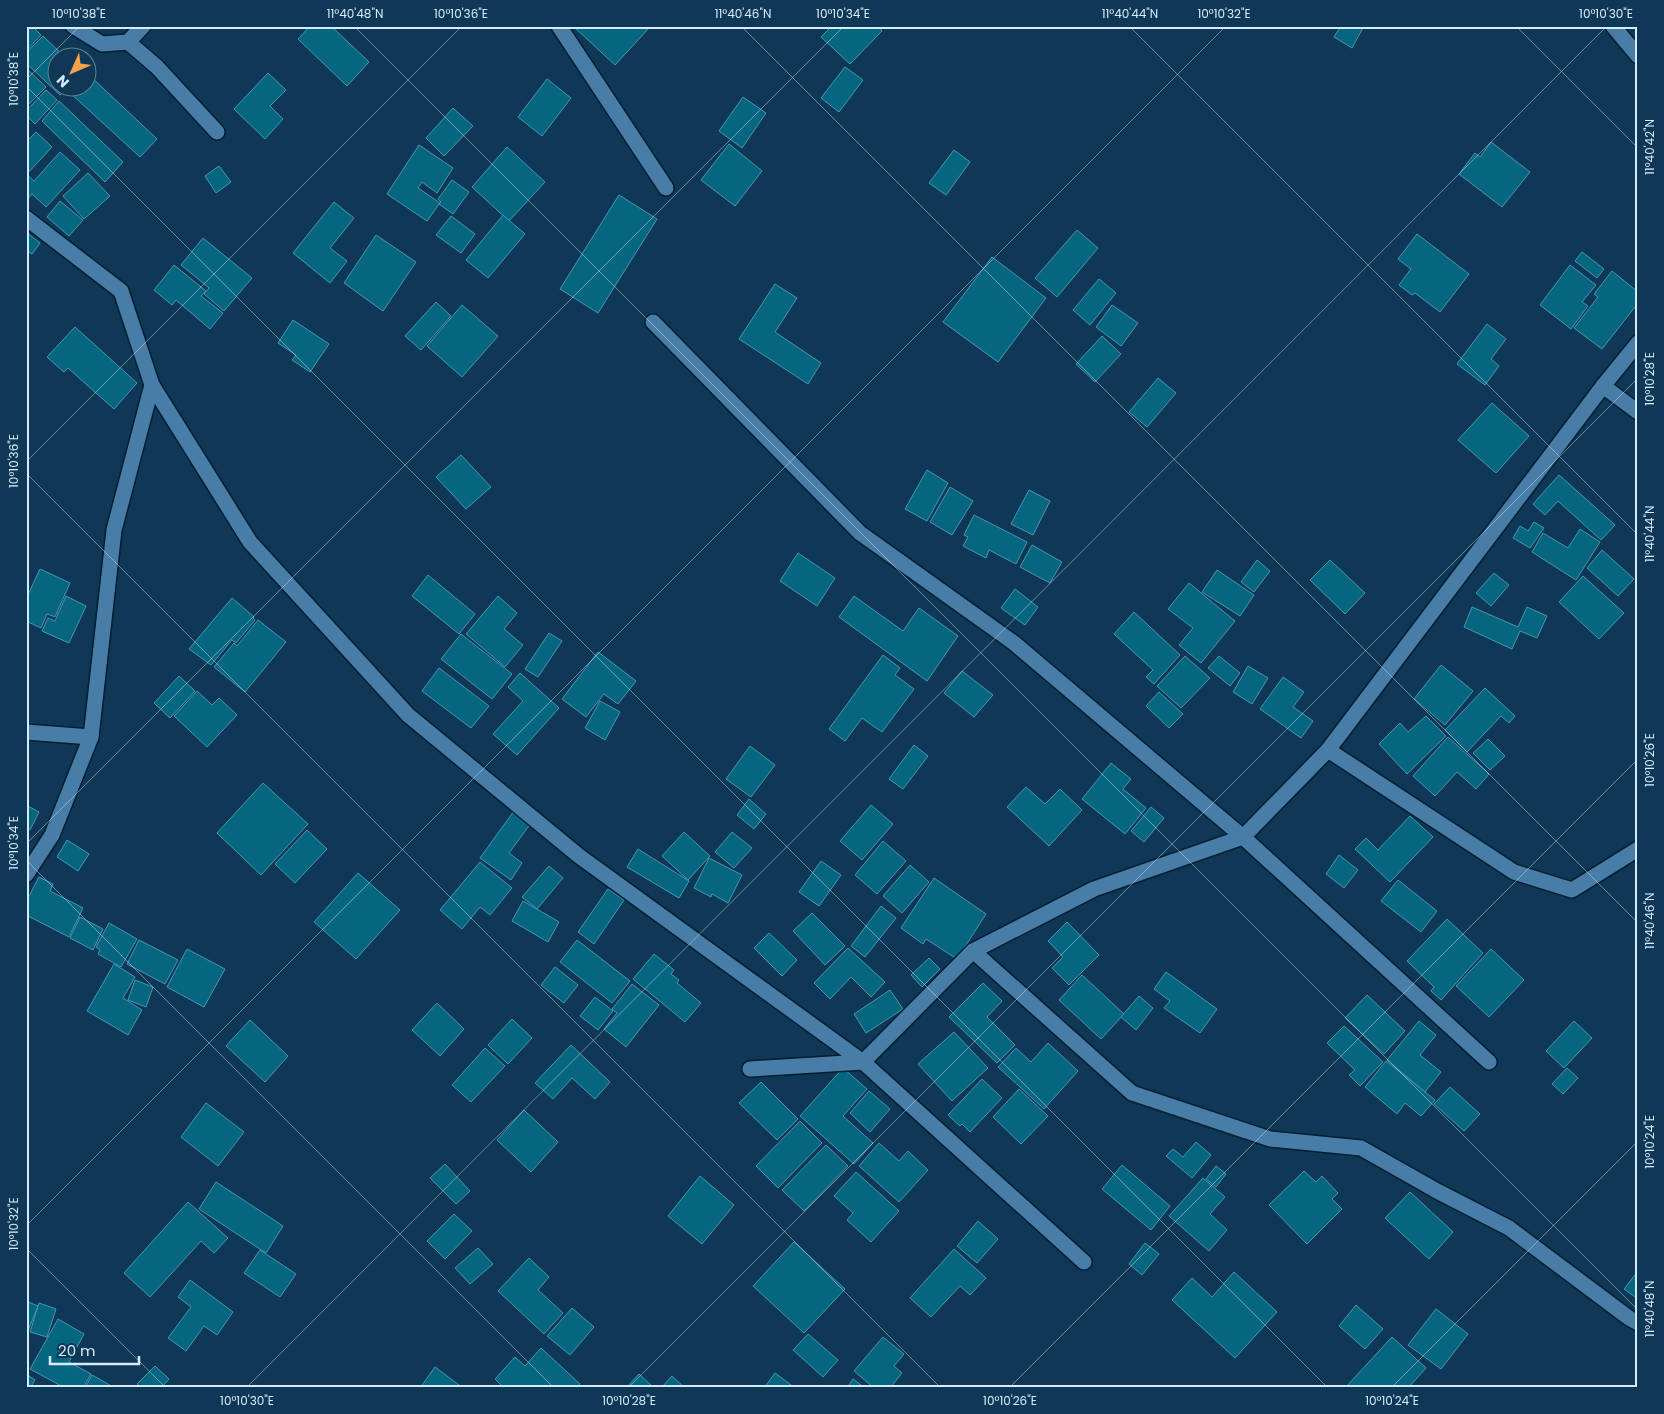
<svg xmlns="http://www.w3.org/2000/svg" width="1664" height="1414" viewBox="0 0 1664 1414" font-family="Poppins,sans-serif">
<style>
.building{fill:#07667f;stroke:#4896b1}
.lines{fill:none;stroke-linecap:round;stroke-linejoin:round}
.minor-casing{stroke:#021f33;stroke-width:18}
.minor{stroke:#477da7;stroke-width:15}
.ticks{fill:none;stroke:#d5ebfe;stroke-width:1;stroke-opacity:0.45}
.neatline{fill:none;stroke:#d5ebfe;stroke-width:2}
.ticks-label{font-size:12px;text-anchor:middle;fill:#d5ebfe}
</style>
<rect width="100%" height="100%" fill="#0e3855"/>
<g class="building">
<polygon points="26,26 32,26 41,35 26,51"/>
<polygon points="310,26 331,26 369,62 347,86 298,39"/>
<polygon points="573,26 648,26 649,28 615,65"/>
<polygon points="832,26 878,26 882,31 850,64 821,37"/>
<polygon points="1341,26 1364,26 1352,48 1334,37"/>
<polygon points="43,36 66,58 58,58 58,88 68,88 60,95 26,63 26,53"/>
<polygon points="845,67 863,80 839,112 821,98"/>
<polygon points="26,68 46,87 26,107"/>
<polygon points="268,73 286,90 270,106 283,119 265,139 234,109"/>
<polygon points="88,74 157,139 140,157 68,91 71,88 88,88"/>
<polygon points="547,79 571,98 542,136 518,117"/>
<polygon points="46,90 57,100 35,124 26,115 26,111"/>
<polygon points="743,97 766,113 742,148 719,131"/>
<polygon points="59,101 123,162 105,182 42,121"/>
<polygon points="453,108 473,126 444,156 426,138"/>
<polygon points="36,132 52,147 27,174 26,142"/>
<polygon points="1491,142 1530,172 1502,207 1459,174 1475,153 1480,157"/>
<polygon points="729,144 762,171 735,206 701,180"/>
<polygon points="419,145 453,168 437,193 422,182 418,188 440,203 427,221 387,194"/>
<polygon points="507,147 545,182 509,221 472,187"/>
<polygon points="954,150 970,162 946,195 929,183"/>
<polygon points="60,152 80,170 46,207 32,194 26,201 26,174 34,181"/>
<polygon points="219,166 231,182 216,193 205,176"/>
<polygon points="88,173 110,196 84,219 63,196"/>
<polygon points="452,180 469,192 453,214 439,204 441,202 438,199"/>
<polygon points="619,195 657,219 598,313 560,289"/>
<polygon points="60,201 83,220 69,236 47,217"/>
<polygon points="334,202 354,218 330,248 347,261 330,283 293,253"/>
<polygon points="503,215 525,234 488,278 466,260"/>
<polygon points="451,216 475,234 461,253 436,235"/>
<polygon points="1077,230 1098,248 1057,297 1035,278"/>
<polygon points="26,232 40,243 32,254 26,250"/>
<polygon points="1417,234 1469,274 1440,312 1415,293 1412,295 1399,285 1411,269 1398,259"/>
<polygon points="376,235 416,262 383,311 344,283"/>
<polygon points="203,238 252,278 224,311 204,294 209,288 181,265"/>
<polygon points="1582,252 1604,269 1597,278 1575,261"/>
<polygon points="992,257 1046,298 998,362 943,322"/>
<polygon points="174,265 206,291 201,296 223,313 210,329 176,300 172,305 154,290"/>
<polygon points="1570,265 1596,285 1582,302 1588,306 1571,329 1540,305"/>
<polygon points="1612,271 1638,292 1638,303 1602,349 1574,328 1598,297 1594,294"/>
<polygon points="1099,279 1116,293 1090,325 1073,310"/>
<polygon points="775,284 797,298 775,332 821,363 808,384 739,339"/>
<polygon points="436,302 451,316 421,350 405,336"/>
<polygon points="462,305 498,336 462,377 427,346"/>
<polygon points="1112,305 1138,323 1121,346 1096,327"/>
<polygon points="293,320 329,344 310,372 292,360 296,355 278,343"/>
<polygon points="1487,324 1506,339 1491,359 1499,366 1485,385 1457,364"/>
<polygon points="75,327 137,383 114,409 68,368 64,372 47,357"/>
<polygon points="1102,336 1121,354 1095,382 1076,364"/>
<polygon points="1158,378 1176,393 1147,427 1129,412"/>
<polygon points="1492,403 1529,436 1496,473 1458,440"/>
<polygon points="461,455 491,487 466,509 436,477"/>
<polygon points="927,470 948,483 927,521 905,509"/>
<polygon points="1559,475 1615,525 1601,540 1558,501 1545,515 1533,504"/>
<polygon points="950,487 973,501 952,535 930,522"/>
<polygon points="1029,490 1050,501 1033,535 1011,524"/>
<polygon points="974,515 1027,542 1016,564 989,550 986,558 963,546 968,537 964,535"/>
<polygon points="1534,522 1544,528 1530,548 1513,538 1520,526 1528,531"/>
<polygon points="1580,529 1600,542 1576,580 1532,552 1543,533 1568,548"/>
<polygon points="1032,545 1062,562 1050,583 1020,567"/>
<polygon points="1602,550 1634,579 1618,596 1587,568"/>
<polygon points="798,553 835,578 817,606 780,581"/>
<polygon points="1257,560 1270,571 1254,592 1241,582"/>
<polygon points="1330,560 1365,593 1345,614 1310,580"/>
<polygon points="40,569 70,583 55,617 47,614 41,628 26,621 26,599"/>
<polygon points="1217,570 1254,595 1240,616 1202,592"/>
<polygon points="1494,573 1509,585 1491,606 1476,593"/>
<polygon points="428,575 475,614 459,634 412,596"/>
<polygon points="1583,576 1624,613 1599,639 1559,602"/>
<polygon points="1189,583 1235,621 1201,663 1179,645 1193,628 1168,609"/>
<polygon points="1015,589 1038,607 1025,625 1001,608"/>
<polygon points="66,596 86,606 69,643 42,631 48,618 55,621"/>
<polygon points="498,596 517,613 504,629 523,645 505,667 466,634"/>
<polygon points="854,596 903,631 919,608 958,636 927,681 839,617"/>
<polygon points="232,598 254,617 253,618 255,620 236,643 232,640 211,665 189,649"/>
<polygon points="1472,607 1518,627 1527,607 1547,616 1537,638 1520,631 1512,649 1464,627"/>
<polygon points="1134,612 1180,655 1154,684 1146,677 1153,670 1114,634"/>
<polygon points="258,620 286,642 245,692 214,667 234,643 237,646"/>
<polygon points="549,633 562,641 538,677 525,669"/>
<polygon points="461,634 512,674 492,699 441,659"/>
<polygon points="598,652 636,681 618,704 604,694 586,717 562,699"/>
<polygon points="883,655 900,668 895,675 914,689 882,732 862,718 845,741 829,729"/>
<polygon points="1185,656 1210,678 1181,708 1157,686"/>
<polygon points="1219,656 1240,673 1230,686 1208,668"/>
<polygon points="1441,665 1473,691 1445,725 1414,699"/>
<polygon points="1248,666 1268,678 1252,704 1233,692"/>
<polygon points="439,668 489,706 471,728 422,691"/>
<polygon points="962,671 993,695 974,717 944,693"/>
<polygon points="520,673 559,708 517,755 493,734 523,701 508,687"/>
<polygon points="179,676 195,691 170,718 154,703"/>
<polygon points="1283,677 1304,692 1293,707 1313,721 1301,738 1260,709"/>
<polygon points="1485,688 1515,716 1509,723 1501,716 1467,752 1445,730"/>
<polygon points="197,691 212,705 219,698 237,715 207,747 174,716"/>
<polygon points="1159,692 1183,714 1169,728 1146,706"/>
<polygon points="600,701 620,712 605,740 585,728"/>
<polygon points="1426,716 1446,736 1407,774 1379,744 1400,723 1408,732"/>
<polygon points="1448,737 1489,774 1476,789 1457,772 1435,796 1413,776"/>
<polygon points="1488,739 1505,756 1490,770 1473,753"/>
<polygon points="914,745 928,756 903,789 889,779"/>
<polygon points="750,746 775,765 751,797 726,779"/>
<polygon points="1111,763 1131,779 1123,789 1146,808 1125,834 1082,799"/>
<polygon points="263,783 308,824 261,875 217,833"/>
<polygon points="1026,787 1045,804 1060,789 1082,810 1049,846 1007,807"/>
<polygon points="749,799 766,814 754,829 737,815"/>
<polygon points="26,805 39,812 30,830 26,828"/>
<polygon points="871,805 893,824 862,860 840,841"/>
<polygon points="1151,807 1164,818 1144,842 1131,831"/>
<polygon points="514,811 531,823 509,853 522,863 511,880 480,858"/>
<polygon points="1410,816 1433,837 1390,882 1355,849 1366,838 1378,850"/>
<polygon points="307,830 327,849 295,883 275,864"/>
<polygon points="684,832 710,856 688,880 662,856"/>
<polygon points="732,832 752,848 734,868 715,852"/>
<polygon points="67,840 89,854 78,871 57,857"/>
<polygon points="883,841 906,861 877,894 855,875"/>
<polygon points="638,849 689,881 679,898 627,867"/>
<polygon points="1339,855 1358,870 1344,888 1326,874"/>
<polygon points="709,858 742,875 728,903 712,894 711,897 694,888"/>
<polygon points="821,861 841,875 819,906 799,892"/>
<polygon points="480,862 512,888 490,915 480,907 462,929 440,910"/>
<polygon points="910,865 929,882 902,913 883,896"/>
<polygon points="549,866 563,878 537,909 522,897"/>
<polygon points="358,873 400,910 356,959 314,922"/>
<polygon points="39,877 53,884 50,891 83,908 69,937 26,915 26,902"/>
<polygon points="934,878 986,914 957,959 926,939 923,944 901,928"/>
<polygon points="1398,880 1437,911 1421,932 1381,901"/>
<polygon points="608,889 624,900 594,944 578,932"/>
<polygon points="523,901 559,922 548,942 512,921"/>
<polygon points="881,906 896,918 865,957 851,946"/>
<polygon points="812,913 845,946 825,965 793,931"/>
<polygon points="80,917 103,929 93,950 70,938"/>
<polygon points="1447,919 1483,953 1441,1000 1431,991 1434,987 1407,961"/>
<polygon points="1067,922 1099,955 1069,985 1052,968 1063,957 1048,941"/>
<polygon points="109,923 137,939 121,967 98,954 100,950 96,947"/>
<polygon points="769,933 797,960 782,976 754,948"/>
<polygon points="139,940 178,960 165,984 127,964"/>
<polygon points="577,940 630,981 612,1003 560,962"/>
<polygon points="848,948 885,982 871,997 851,977 830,999 814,983"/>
<polygon points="187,949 225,969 204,1007 167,987"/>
<polygon points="1491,949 1524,980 1489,1017 1456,986"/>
<polygon points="654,954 674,970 671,974 679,980 677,983 701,1003 685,1022 633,979"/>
<polygon points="929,958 940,969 922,987 911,975"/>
<polygon points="114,964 135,977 123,998 142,1010 128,1035 87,1011"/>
<polygon points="555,967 578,985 564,1003 541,985"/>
<polygon points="1166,972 1217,1009 1200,1033 1164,1008 1170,1001 1154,989"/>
<polygon points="1082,975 1124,1014 1101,1039 1059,1000"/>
<polygon points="135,980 153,987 146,1007 128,1000"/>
<polygon points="983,983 1002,1001 987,1017 1015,1045 997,1063 949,1017"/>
<polygon points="632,984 659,1005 626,1047 604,1029 617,1013 612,1009"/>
<polygon points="890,990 903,1009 866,1033 854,1014"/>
<polygon points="1367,995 1405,1031 1384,1054 1345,1018"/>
<polygon points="1139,996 1153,1008 1136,1030 1121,1017"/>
<polygon points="595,997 613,1011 598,1030 580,1016"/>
<polygon points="437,1003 464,1029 440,1056 412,1030"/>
<polygon points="512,1019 532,1038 508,1064 488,1045"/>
<polygon points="250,1020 288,1056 265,1082 226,1046"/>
<polygon points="1419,1021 1436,1035 1420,1055 1441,1072 1425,1092 1387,1060"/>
<polygon points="1574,1021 1592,1038 1564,1068 1546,1051"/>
<polygon points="1344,1026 1383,1062 1360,1086 1349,1075 1355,1070 1327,1043"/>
<polygon points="954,1032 988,1068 952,1101 918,1064"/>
<polygon points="1048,1043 1078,1071 1044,1109 998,1067 1016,1048 1031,1062"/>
<polygon points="571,1045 610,1082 595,1099 572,1078 553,1099 535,1083"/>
<polygon points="485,1048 505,1066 471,1102 452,1085"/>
<polygon points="1386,1061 1435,1100 1421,1116 1405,1103 1397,1114 1365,1087"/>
<polygon points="843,1068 867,1089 843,1116 873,1143 854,1164 800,1116"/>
<polygon points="1567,1068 1578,1078 1563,1094 1552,1084"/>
<polygon points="982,1079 1002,1098 970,1132 962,1124 960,1126 948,1115"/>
<polygon points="761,1082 798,1119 777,1140 739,1103"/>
<polygon points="1450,1087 1480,1114 1464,1131 1434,1104"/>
<polygon points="1019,1089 1048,1116 1021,1144 993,1117"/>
<polygon points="869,1091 890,1109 870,1132 850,1113"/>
<polygon points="206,1103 244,1132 218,1166 181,1137"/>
<polygon points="524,1110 558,1142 531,1172 497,1140"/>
<polygon points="800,1121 822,1143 778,1188 756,1166"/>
<polygon points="1196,1142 1211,1155 1192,1178 1166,1156 1173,1149 1183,1157"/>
<polygon points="879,1143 899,1161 908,1151 928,1170 899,1202 859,1166"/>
<polygon points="826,1145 848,1166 804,1211 782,1190"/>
<polygon points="445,1164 470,1191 456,1204 430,1178"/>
<polygon points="1122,1165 1170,1206 1151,1230 1102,1189"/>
<polygon points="1216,1166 1226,1174 1216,1187 1206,1179"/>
<polygon points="1304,1171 1316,1182 1322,1176 1338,1193 1332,1199 1342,1209 1307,1244 1269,1205"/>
<polygon points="856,1172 899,1211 871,1242 847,1220 853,1213 834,1196"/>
<polygon points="700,1176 734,1205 702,1244 668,1216"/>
<polygon points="1203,1178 1225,1197 1210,1214 1227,1230 1209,1251 1169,1216"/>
<polygon points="216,1182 283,1226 266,1253 199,1209"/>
<polygon points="1410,1192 1453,1232 1429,1259 1385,1218"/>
<polygon points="188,1202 228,1238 214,1253 201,1241 150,1297 124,1273"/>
<polygon points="454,1214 472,1231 445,1259 427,1241"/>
<polygon points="978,1221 998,1239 977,1263 957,1246"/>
<polygon points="794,1242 845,1289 804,1333 753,1286"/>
<polygon points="1145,1243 1159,1254 1142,1275 1129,1264"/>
<polygon points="478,1248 493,1264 470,1284 455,1268"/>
<polygon points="954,1249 986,1278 970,1295 960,1286 931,1317 910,1298"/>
<polygon points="260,1250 296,1274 280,1297 244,1273"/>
<polygon points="529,1258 549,1277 538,1290 563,1313 544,1334 498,1291"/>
<polygon points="1638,1271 1638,1299 1624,1289"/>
<polygon points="1234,1272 1277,1312 1235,1358 1172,1300 1192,1278 1212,1297"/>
<polygon points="190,1280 233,1312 217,1335 204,1326 186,1351 168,1338 191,1307 178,1297"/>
<polygon points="26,1301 38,1306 26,1336"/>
<polygon points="39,1303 56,1309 47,1337 30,1332"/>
<polygon points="1356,1305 1383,1329 1365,1349 1339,1326"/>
<polygon points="572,1308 594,1327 570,1355 547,1336"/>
<polygon points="1436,1309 1468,1334 1441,1369 1408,1345"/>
<polygon points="58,1319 84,1334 69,1362 91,1374 83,1388 65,1388 30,1369"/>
<polygon points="808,1334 838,1360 823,1377 793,1350"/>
<polygon points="883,1337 904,1354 894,1366 902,1373 890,1388 874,1388 854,1371"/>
<polygon points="1392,1337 1426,1368 1408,1388 1345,1388"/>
<polygon points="541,1348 580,1384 576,1388 504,1388 495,1379 515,1357 525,1366"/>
<polygon points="155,1366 169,1379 161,1388 141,1388 137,1384"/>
<polygon points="435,1367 463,1388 420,1388"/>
<polygon points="775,1373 795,1388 764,1388"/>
<polygon points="26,1374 35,1380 30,1388 26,1388"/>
<polygon points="639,1374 654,1388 626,1388"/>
<polygon points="92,1375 115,1388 85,1388"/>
<polygon points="672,1376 685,1388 661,1388"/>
<polygon points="853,1379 865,1388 847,1388"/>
</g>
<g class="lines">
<g class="minor-casing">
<g id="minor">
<polyline points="73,26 102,44 128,42 143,26"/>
<polyline points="559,26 666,188"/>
<polyline points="1613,26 1638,56"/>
<polyline points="128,42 157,67 217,132"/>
<polyline points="26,218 121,291 152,385 250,542 408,715 579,856 863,1062 1084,1262"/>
<polyline points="653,322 860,533 1014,643 1243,837 1489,1062"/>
<polyline points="1603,386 1638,412"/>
<polyline points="26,732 91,737"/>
<polyline points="1328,750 1603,386 1638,343"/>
<polyline points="26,875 52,835 91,737 114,530 152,385"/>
<polyline points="973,951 1132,1093 1270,1139 1361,1148 1437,1191 1509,1228 1629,1318 1638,1323"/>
<polyline points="750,1069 863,1062 973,951 1094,889 1243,837 1328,750 1514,872 1572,890 1638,849"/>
</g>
</g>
<use href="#minor" class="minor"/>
</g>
<path class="ticks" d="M354,26L1638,1310M741,26L1638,923M1129,26L1638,535M1516,26L1638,148M26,80L80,26M26,86L1328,1388M26,462L462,26M26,473L941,1388M26,844L844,26M26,860L554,1388M26,1226L1226,26M26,1248L166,1388M246,1388L1607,26M628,1388L1638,378M1009,1388L1638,759M1391,1388L1638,1141"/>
<rect width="1664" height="1414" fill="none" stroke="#0e3855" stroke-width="55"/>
<g transform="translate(72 72) rotate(225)"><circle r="24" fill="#0e3855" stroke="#5e8099"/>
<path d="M0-4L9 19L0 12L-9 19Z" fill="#f7a149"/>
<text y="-8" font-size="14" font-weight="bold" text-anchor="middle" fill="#d5ebfe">N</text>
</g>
<path d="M50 1356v8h89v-8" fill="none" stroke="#d5ebfe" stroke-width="2.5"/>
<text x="58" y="1356" font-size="15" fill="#d5ebfe" stroke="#0e3855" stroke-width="4" paint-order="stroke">20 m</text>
<rect x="28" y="28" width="1608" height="1358" class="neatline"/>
<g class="ticks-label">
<text x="79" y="18">10°10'38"E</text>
<text x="355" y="18">11°40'48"N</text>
<text x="461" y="18">10°10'36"E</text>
<text x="743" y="18">11°40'46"N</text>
<text x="843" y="18">10°10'34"E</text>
<text x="1130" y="18">11°40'44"N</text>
<text x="1224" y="18">10°10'32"E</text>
<text x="1606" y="18">10°10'30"E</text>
<text transform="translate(14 79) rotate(-90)" y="4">10°10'38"E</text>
<text transform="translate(1650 147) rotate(-90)" y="4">11°40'42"N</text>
<text transform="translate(1650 379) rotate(-90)" y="4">10°10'28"E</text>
<text transform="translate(14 461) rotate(-90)" y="4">10°10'36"E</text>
<text transform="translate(1650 534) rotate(-90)" y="4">11°40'44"N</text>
<text transform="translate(1650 760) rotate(-90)" y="4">10°10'26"E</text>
<text transform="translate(14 843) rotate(-90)" y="4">10°10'34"E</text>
<text transform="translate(1650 921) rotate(-90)" y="4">11°40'46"N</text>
<text transform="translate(1650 1142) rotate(-90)" y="4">10°10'24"E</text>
<text transform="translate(14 1224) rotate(-90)" y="4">10°10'32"E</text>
<text transform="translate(1650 1309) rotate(-90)" y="4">11°40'48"N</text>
<text x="247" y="1405">10°10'30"E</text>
<text x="629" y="1405">10°10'28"E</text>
<text x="1010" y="1405">10°10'26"E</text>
<text x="1392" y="1405">10°10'24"E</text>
</g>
</svg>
